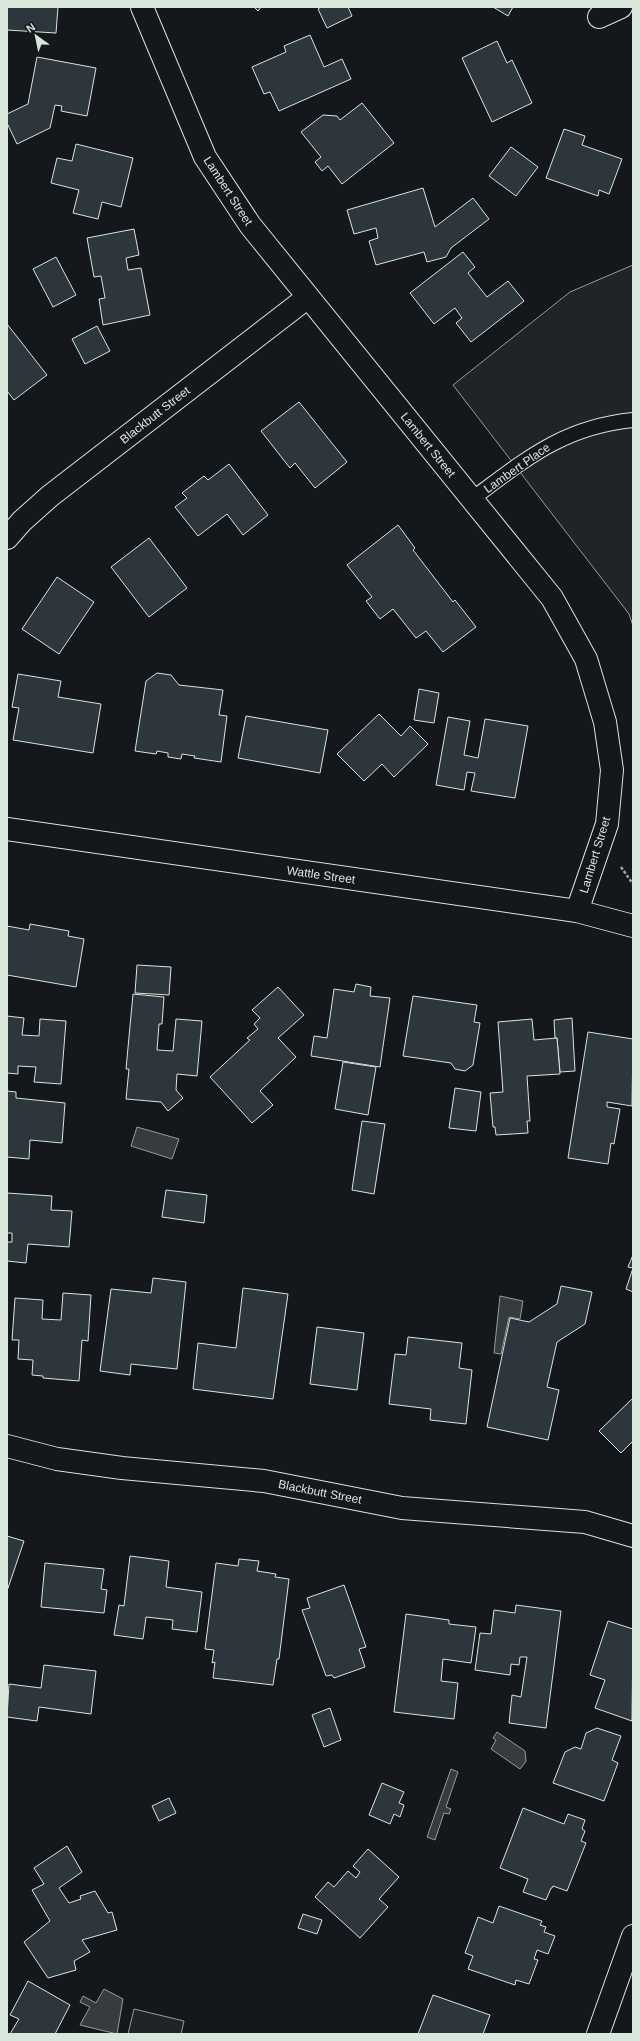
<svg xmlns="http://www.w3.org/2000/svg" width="640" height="2041" viewBox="0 0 640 2041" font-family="Arial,sans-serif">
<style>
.green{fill:#202428;stroke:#939e99}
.water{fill:#363b3e;stroke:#939e99}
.building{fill:#2c363c;stroke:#d8e6dc}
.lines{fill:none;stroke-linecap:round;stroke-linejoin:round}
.service-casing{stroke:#d8e6dc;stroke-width:16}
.minor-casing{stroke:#d8e6dc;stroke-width:24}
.tertiary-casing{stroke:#d8e6dc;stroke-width:24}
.path{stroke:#9da8a2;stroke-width:2.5;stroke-dasharray:3 2;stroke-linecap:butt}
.service{stroke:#14181c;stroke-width:14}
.minor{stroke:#14181c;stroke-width:22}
.tertiary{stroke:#14181c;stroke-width:22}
.labels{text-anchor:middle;stroke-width:3;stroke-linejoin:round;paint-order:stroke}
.street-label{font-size:12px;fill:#d8e6dc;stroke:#14181c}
</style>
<rect width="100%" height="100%" fill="#14181c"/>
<g class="green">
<polygon points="633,265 633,626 629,614 453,385 570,292"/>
<polygon points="134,2009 184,2021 181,2034 128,2034"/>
</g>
<g class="water">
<polygon points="137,1127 179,1139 172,1159 131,1146"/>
<polygon points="500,1296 523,1301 520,1319 509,1317 501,1354 494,1353"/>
<polygon points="497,1732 525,1751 526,1761 520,1769 491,1749 496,1740 493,1738"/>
<polygon points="451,1769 458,1772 446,1807 451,1809 449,1814 444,1813 435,1840 427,1837"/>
<polygon points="104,1989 123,1999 117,2034 80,2025 90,2007 80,2002 83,1996 96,2003"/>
</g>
<g class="building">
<polygon points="7,7 58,7 56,33 7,30"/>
<polygon points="254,7 261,7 258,11"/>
<polygon points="321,7 348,7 352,16 327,28 318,9"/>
<polygon points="493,7 513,7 508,16"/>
<polygon points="310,35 324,67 342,59 351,79 279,111 270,92 264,94 252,67 286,52 284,46"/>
<polygon points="497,41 507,63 512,60 532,103 492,122 462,58"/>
<polygon points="37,57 96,68 87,116 61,111 62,106 55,105 50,128 17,144 7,123 7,114 28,104"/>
<polygon points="362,103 394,143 342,184 328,166 322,171 315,162 321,157 301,132 323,115 337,116 340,120"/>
<polygon points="564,129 585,136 582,145 622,159 609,194 599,190 598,196 546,178"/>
<polygon points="76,144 133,158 121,207 102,202 98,219 73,213 79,190 51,183 57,158 72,161"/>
<polygon points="511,147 538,167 516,196 489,176"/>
<polygon points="423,188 435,227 473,198 489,219 451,248 446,257 427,262 424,252 376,265 369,241 378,238 376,228 354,234 347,210"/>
<polygon points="134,229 139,255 126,258 128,270 141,268 150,315 103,325 99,299 105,298 101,276 94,277 87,238"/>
<polygon points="463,252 475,267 468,273 487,297 508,281 524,301 471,342 456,323 462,318 455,308 434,324 410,293"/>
<polygon points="56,257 76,295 53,307 33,269"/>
<polygon points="7,324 47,375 14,400 7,391"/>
<polygon points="97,326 110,351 85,364 72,339"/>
<polygon points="299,402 347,462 315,488 295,463 290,468 261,431"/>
<polygon points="229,464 268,515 243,535 227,514 198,536 175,507 187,498 182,493 204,476 208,480"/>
<polygon points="398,525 415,548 413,550 453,602 455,600 476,627 443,652 426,631 416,638 393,609 380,619 366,601 372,597 347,565"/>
<polygon points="149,538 187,588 149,617 111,567"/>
<polygon points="57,577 94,602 59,654 22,629"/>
<polygon points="157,673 171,675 179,685 223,690 219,715 227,716 221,762 194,758 195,756 182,754 181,759 168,757 168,753 157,751 156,754 135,751 146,681"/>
<polygon points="18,674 61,681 58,697 101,704 93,753 13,740 19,708 12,707"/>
<polygon points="419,689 439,693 434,723 414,720"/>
<polygon points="379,714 401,736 410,726 428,744 394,777 382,764 364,781 337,754"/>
<polygon points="246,716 328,730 320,773 238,758"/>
<polygon points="448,717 470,721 464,755 478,758 485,719 528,726 515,798 471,791 475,773 467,772 464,790 436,785"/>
<polygon points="30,924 69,931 68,936 84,939 76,987 7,975 7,926 29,930"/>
<polygon points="137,965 171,967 169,995 135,993"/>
<polygon points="356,984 371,987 370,996 390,998 380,1067 311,1056 314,1036 327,1038 334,989 354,992"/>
<polygon points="278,987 304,1015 278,1038 296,1057 260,1091 273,1105 252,1123 210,1077 250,1040 247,1038 258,1029 254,1024 260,1018 252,1010"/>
<polygon points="133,994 164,997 162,1024 159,1024 157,1050 173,1051 176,1019 202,1021 197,1076 177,1074 176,1090 183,1098 168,1111 161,1102 126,1099 129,1069 126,1069"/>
<polygon points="413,996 477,1005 474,1022 480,1023 473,1065 465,1071 455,1069 451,1063 403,1056"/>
<polygon points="7,1016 24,1018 22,1035 39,1036 40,1019 66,1021 61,1084 34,1082 36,1067 18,1066 18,1074 7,1073"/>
<polygon points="572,1018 575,1071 560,1072 557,1038 555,1038 554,1020"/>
<polygon points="532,1019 534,1040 557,1038 560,1074 527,1076 530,1121 527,1121 528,1133 496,1135 495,1127 493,1127 490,1093 503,1092 498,1022"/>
<polygon points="588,1032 633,1039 632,1106 607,1102 607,1107 620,1109 614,1144 611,1143 608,1164 568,1158"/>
<polygon points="343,1062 376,1067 368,1115 335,1109"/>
<polygon points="455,1088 481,1092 476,1131 449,1128"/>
<polygon points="7,1091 16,1092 16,1098 65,1103 62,1143 30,1140 29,1159 7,1157"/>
<polygon points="362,1121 385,1124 374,1194 352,1190"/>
<polygon points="166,1190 207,1195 204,1223 162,1217"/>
<polygon points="7,1193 52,1196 51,1210 72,1211 69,1247 28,1244 26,1263 7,1261 7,1242 12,1242 12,1233 7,1233"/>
<polygon points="633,1255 633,1292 626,1289 633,1268 628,1267"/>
<polygon points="153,1278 186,1282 177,1369 131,1364 130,1375 100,1371 111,1289 151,1293"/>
<polygon points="561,1286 592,1292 585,1324 557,1342 547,1387 559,1390 548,1440 487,1427 510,1318 529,1322 557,1304"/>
<polygon points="243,1288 288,1294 273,1399 193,1389 198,1343 236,1348"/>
<polygon points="63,1293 91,1295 88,1341 82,1340 79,1381 43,1378 43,1376 32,1375 33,1360 18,1359 19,1340 12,1340 15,1298 43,1300 42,1319 61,1320"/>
<polygon points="317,1327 364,1333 357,1390 310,1384"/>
<polygon points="408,1337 462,1343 459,1368 472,1370 466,1424 430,1420 431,1409 389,1404 395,1354 406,1355"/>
<polygon points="633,1398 633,1441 621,1453 599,1431"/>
<polygon points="7,1536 24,1541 7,1591"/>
<polygon points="130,1556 169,1561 166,1587 202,1592 197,1632 172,1629 173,1620 146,1617 143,1639 114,1635 119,1605 124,1606"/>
<polygon points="239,1559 259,1561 257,1571 276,1574 275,1577 289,1579 279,1659 277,1659 273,1685 213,1678 215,1662 212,1663 214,1650 205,1649 216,1563 238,1566"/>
<polygon points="45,1563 104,1569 101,1589 107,1590 104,1613 41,1607"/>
<polygon points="344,1585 366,1647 359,1649 365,1667 334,1678 332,1675 326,1676 302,1610 310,1608 307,1598"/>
<polygon points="516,1605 561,1611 546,1728 509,1723 512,1695 521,1697 527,1657 520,1657 519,1665 511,1664 510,1675 475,1670 480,1633 491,1634 494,1610 515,1613"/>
<polygon points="406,1614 449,1620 449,1624 476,1627 471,1663 443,1659 441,1681 458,1683 454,1719 394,1712"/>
<polygon points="608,1621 633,1629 632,1721 595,1708 605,1680 590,1675"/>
<polygon points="44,1665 96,1671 91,1714 39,1707 37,1721 7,1717 9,1684 41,1688"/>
<polygon points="330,1708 341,1740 324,1747 312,1715"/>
<polygon points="597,1728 621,1736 612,1760 618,1763 604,1801 553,1783 565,1752 575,1747 581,1749 586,1733"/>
<polygon points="382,1783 404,1792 399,1803 404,1805 400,1817 394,1814 390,1824 369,1815"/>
<polygon points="169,1798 176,1813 159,1821 152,1806"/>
<polygon points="523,1808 564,1824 568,1814 585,1820 582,1829 585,1831 581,1841 586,1843 567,1891 553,1886 552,1888 551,1888 546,1900 523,1892 528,1879 500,1868"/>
<polygon points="67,1846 82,1872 59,1888 69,1903 81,1899 80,1896 95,1891 108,1913 112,1912 117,1930 82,1940 90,1952 74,1961 76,1970 48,1978 24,1942 50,1921 32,1890 44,1884 34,1868"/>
<polygon points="368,1849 399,1877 379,1899 388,1907 360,1938 315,1897 328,1882 334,1887 348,1871 356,1878 360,1872 353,1866"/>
<polygon points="499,1906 542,1921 540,1925 546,1927 544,1932 555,1936 548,1954 537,1950 534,1959 538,1960 529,1984 516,1980 515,1985 468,1969 473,1956 465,1953 478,1917 493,1923"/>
<polygon points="303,1914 322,1920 317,1934 298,1928"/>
<polygon points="28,1981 70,2005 55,2034 10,2034 19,2019 10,2015"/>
<polygon points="433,1995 490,2015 483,2034 418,2034"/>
</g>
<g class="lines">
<g class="service-casing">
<path id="service" d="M472,499C526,459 563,427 633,420"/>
</g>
<g class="minor-casing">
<g id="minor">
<polyline points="142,7 205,157 250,225 552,598 586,659 605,722 612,770 607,824 577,911"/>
<polyline points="599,17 621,7"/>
<polyline points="7,538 22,521 50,496 308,297"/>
<polyline points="7,1446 57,1459 122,1468 264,1481 402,1508 585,1522 633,1536"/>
<polyline points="598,2034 633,1936"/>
</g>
</g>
<g class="tertiary-casing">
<polyline id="tertiary" points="7,829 577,911 633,926"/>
</g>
<polyline class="path" points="621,867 633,884"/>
<use href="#service" class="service"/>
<use href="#minor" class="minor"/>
<use href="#tertiary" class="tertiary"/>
</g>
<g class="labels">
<g class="street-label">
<text transform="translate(228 191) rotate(57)" y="4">Lambert Street</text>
<text transform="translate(155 415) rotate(-38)" y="4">Blackbutt Street</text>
<text transform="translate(428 445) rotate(51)" y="4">Lambert Street</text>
<text transform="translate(517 468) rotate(-35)" y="4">Lambert Place</text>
<text transform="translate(595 855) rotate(-73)" y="4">Lambert Street</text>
<text transform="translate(321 875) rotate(8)" y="4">Wattle Street</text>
<text transform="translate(320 1492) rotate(11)" y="4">Blackbutt Street</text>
</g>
</g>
<rect width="640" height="2041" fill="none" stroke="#d8e6dc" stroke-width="16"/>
<g transform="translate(36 36) rotate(327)" stroke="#14181c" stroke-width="3" paint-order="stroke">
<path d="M0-3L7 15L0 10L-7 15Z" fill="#d8e6dc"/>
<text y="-6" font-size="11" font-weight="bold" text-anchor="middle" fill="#d8e6dc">N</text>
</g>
</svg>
